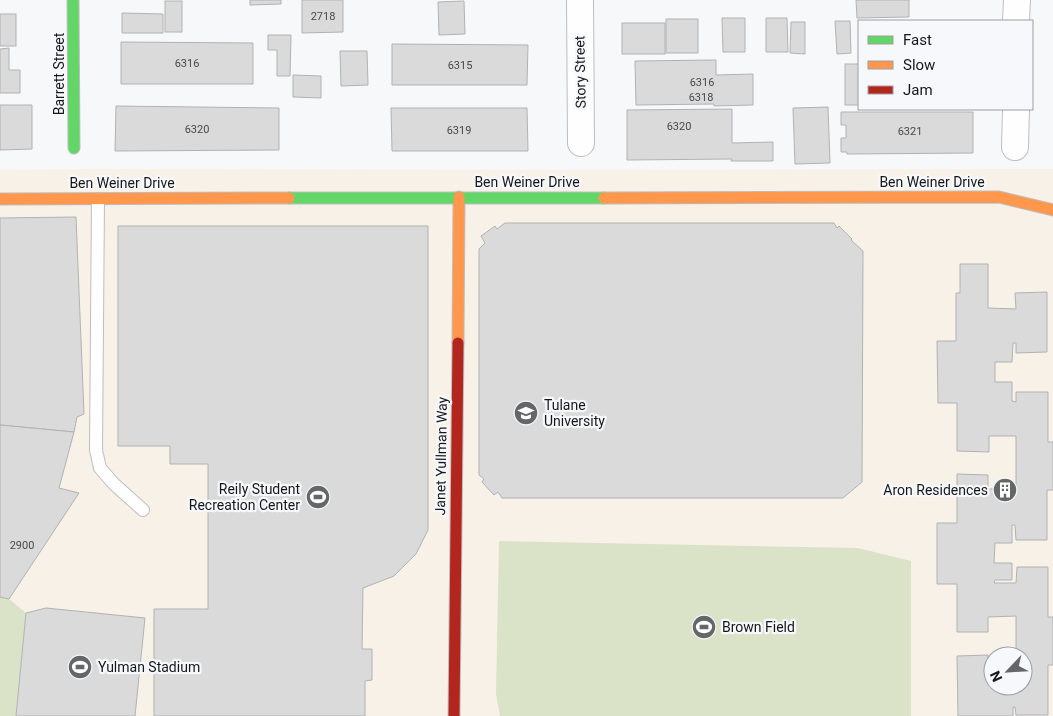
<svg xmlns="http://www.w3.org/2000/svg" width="1053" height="716" viewBox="0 0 1053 716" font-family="Roboto,sans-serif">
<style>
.education{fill:#f8f1e7;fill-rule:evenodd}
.green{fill:#dae3c8}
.building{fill:#dadadb;stroke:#b1b2b2}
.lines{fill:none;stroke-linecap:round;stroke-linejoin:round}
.lane-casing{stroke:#bebec0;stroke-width:14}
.street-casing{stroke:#bebec0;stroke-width:28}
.fast-casing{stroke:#bebec0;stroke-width:13}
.slow-casing{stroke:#bebec0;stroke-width:13}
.jam-casing{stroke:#bebec0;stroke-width:13}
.lane{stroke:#fefefe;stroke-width:12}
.street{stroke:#fefefe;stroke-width:26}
.fast{stroke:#63d668;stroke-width:11}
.slow{stroke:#ff974d;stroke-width:11}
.jam{stroke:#b3261e;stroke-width:11}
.labels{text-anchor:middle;stroke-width:4.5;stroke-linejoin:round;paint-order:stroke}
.number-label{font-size:11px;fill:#484849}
.street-label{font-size:14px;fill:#171718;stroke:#f6f8fb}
.poi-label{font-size:14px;fill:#171718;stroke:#f6f8fb;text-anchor:start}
</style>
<rect width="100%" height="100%" fill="#f7f8fa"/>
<path class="education" d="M79,169L579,170L1053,169V716H0V170ZM993,656H1023V686H993Z"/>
<g class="green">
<polygon points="499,541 858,548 911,561 911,716 500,716 496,694"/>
<polygon points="0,597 9,599 26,613 16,716 0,716"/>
</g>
<g class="building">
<polygon points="250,0 281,0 281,4 250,5"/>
<polygon points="302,0 343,0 343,32 302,33"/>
<polygon points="856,0 909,0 909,17 857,18"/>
<rect x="165" y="1" width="17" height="31"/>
<polygon points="464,1 465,34 439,35 438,2"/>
<polygon points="122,13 163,14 163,33 122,33"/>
<rect x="0" y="14" width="16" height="32"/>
<polygon points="722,18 745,18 745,52 723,52"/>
<polygon points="766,18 787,18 788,52 766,52"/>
<rect x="666" y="19" width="32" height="34"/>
<polygon points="835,21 850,21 851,53 837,54"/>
<polygon points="791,22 805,22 805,54 790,53"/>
<rect x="622" y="23" width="43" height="31"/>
<polygon points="268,35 291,35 290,76 277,76 277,50 268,50"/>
<polygon points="121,42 253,43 253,84 121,84"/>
<polygon points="392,44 528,45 527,85 392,85"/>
<polygon points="9,48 9,70 20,70 20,93 0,93 0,49"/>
<polygon points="340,51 367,51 368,85 341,86"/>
<polygon points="716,60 716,75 753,74 753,105 714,106 714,104 636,105 635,61"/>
<rect x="845" y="64" width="14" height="41"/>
<polygon points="293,75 321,76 321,98 293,97"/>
<polygon points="0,105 32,105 32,149 0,150"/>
<polygon points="116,106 279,108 279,150 115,151"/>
<polygon points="828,107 830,163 795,164 793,108"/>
<polygon points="391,108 527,108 528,151 392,151"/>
<polygon points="732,109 732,143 773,142 773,161 731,161 732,159 627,160 627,110"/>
<polygon points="841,112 973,112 973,153 847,154 847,152 841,152 841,138 846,138 846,125 841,125"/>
<polygon points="76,217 84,414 77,417 74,432 0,425 0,218"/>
<polygon points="505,223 834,223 837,228 839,226 852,239 851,240 863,251 862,482 843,498 502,498 498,492 494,495 482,482 484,479 479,475 479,249 485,243 481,236 495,226 497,229"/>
<polygon points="118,226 428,226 428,530 416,554 394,576 363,588 362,649 372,649 372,680 365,681 365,716 154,716 154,609 208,609 208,464 170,464 170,446 118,446"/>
<polygon points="960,264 988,264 988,308 1016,309 1015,293 1047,292 1047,352 1016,353 1016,343 1013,343 1012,362 995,362 995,382 1012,382 1012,401 1016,402 1016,392 1048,392 1048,442 1053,442 1053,490 1047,490 1047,540 1016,540 1015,525 1012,525 1012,543 995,543 994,563 1012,563 1012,580 995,580 994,583 1016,583 1017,567 1048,567 1048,617 1053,617 1053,665 1048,665 1048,715 1016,715 1015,707 1013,707 1013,716 958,716 957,656 988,655 988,671 993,671 993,686 1023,686 1023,656 1016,656 1016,616 988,617 988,632 957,632 957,584 937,584 937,523 957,523 957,474 988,475 988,489 1016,489 1016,436 989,436 989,452 957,451 957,403 938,403 937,341 956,341 956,293 960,293"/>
<polygon points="0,425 74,432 59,488 79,493 9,599 0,597"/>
<polygon points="46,608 145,618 135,716 16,716 26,613"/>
</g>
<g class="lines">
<g class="lane-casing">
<polyline id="lane" points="98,199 96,450 100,468 114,484 143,510"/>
</g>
<g class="street-casing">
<g id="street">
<polyline points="580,0 581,143"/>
<polyline points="1016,21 1017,0"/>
<polyline points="1015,147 1016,109"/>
</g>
</g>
<g class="fast-casing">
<g id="fast">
<polyline points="73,0 74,148"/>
<polyline points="289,198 604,198"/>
</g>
</g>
<g class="slow-casing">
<g id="slow">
<polyline points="604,198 999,197 1053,210"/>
<polyline points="0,199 289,198"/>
<polyline points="458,343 459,197"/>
</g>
</g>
<g class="jam-casing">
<polyline id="jam" points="454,716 458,343"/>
</g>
<use href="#lane" class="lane"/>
<use href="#street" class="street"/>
<use href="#fast" class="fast"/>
<use href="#slow" class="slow"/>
<use href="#jam" class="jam"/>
</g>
<defs>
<g id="university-disc" transform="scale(1.25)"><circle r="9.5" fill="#656667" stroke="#f6f8fb"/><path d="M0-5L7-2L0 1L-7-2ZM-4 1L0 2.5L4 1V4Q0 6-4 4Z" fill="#fff"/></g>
<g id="building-disc" transform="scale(1.25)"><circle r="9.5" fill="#656667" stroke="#f6f8fb"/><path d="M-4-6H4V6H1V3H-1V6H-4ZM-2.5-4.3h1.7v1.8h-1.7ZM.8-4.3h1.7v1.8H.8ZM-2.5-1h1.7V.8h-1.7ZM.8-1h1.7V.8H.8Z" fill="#fff"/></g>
<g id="stadium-disc" transform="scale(1.25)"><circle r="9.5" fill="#656667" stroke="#f6f8fb"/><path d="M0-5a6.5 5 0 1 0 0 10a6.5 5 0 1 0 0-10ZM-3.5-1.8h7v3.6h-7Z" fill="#fff"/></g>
</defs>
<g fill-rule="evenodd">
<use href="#university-disc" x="526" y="413"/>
<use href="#building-disc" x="1005" y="490"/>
<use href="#stadium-disc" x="318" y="497"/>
<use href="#stadium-disc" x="704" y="627"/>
<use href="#stadium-disc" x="80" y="667"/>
</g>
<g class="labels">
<g class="number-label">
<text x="323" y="20">2718</text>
<text x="187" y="67">6316</text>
<text x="460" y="69">6315</text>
<text x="702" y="86">6316</text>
<text x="701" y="101">6318</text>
<text x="679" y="130">6320</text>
<text x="197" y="133">6320</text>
<text x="459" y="134">6319</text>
<text x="910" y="135">6321</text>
<text x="22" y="549">2900</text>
</g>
<g class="street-label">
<text transform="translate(580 72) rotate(-91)" y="5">Story Street</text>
<text transform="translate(59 74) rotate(-90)" y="5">Barrett Street</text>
<text x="527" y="187">Ben Weiner Drive</text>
<text x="932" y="187">Ben Weiner Drive</text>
<text x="122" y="188">Ben Weiner Drive</text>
<text transform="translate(441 456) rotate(-89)" y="5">Janet Yullman Way</text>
</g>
<g class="poi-label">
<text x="544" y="410">Tulane<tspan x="544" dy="16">University</tspan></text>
<text x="300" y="494" text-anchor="end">Reily Student<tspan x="300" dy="16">Recreation Center</tspan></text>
<text x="988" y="495" text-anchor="end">Aron Residences</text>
<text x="722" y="632">Brown Field</text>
<text x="98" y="672">Yulman Stadium</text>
</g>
</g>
<rect x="858" y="20" width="175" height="90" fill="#f6f8fb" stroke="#9d9ea0"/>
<rect x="868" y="36" width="25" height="8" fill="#63d668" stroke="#9d9ea0"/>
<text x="903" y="45" font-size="15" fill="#171718">Fast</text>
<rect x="868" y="61" width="25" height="8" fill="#ff974d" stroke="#9d9ea0"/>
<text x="903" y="70" font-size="15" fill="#171718">Slow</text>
<rect x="868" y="86" width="25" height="8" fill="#b3261e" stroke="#9d9ea0"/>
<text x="903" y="95" font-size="15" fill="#171718">Jam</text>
<g transform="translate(1008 671) rotate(245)"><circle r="24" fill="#f6f8fb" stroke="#9d9ea0"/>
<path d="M0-4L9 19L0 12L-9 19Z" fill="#656667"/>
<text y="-8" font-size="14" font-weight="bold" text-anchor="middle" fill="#171718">N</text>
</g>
</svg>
